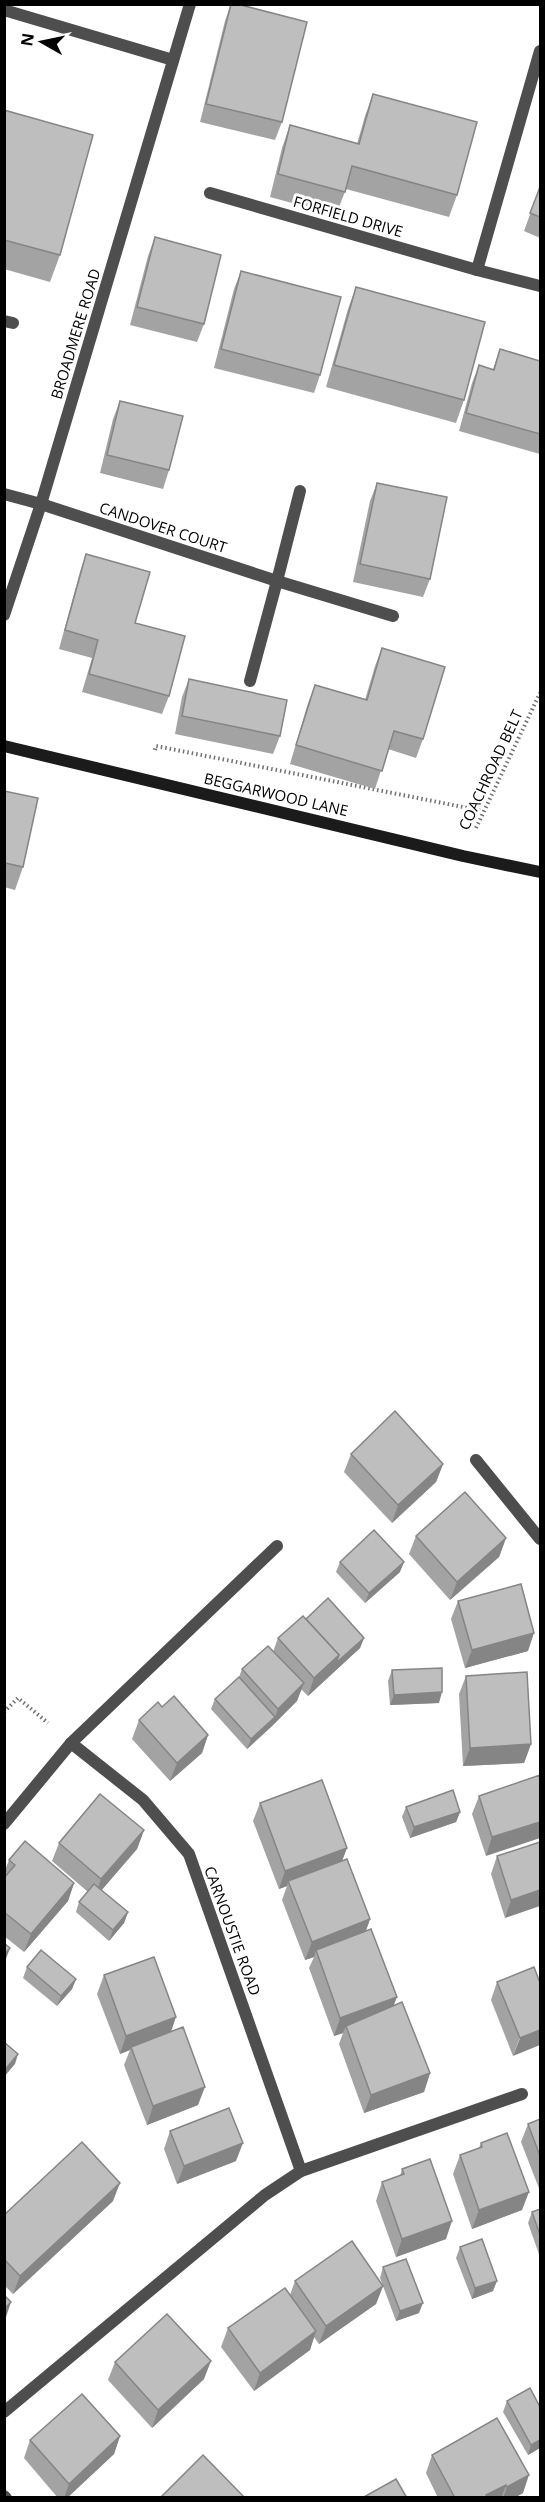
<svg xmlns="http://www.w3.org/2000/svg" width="545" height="2502" viewBox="0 0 545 2502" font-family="'Open Sans',sans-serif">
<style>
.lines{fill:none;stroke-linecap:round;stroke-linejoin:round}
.path{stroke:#707070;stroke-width:4;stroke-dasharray:1.5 3;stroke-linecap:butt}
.lane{stroke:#4e4e4e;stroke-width:12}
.street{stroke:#4e4e4e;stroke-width:12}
.secondary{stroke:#1b1b1b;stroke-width:12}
.wall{fill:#a3a3a3}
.shaded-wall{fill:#858585}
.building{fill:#bebebe;stroke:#858585;stroke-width:1.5}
.labels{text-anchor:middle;stroke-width:6;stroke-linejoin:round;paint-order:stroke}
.street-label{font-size:15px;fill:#000;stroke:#fff}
</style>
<rect width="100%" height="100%" fill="#fff"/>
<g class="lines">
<g class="path">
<polyline points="155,750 156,746 483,811"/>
<polyline points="476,828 540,693"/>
<polyline points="4,1712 18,1698 48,1723"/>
</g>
<g class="lane">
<polyline points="4,321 13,323"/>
<polyline points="4,494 41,504"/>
<polyline points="277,581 300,491"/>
</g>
<g class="street">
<polyline points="4,10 173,60"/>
<polyline points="210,193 477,270 540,286"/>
<polyline points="477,270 540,51"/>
<polyline points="41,504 277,581 393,616"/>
<polyline points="4,615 41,504 190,4"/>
<polyline points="250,681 277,581"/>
<polyline points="476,1460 540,1539"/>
<polyline points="71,1743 143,1800 189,1854 301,2171"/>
<polyline points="4,1824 71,1743 277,1546"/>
<polyline points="4,2412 265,2195 301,2171 522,2094"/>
<polyline points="4,2496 6,2498"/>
</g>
<polyline class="secondary" points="4,746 463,856 540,872"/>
</g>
<g class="wall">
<polygon points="231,4 282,122 275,140 200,122 225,21"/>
<polygon points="373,94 457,195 449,217 346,189 336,215 270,197 282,148 290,125 357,144 365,116"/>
<polygon points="4,110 60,255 50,282 4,269"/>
<polygon points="540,187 540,238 524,231"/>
<polygon points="155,237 204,324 197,342 130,325 148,256"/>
<polygon points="241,271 320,375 314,393 214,368 234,289"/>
<polygon points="356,287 464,400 456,423 326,387 348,309"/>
<polygon points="500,349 540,361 540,454 459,431 472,383 479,365 493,369"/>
<polygon points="120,401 169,470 163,489 100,473 113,419"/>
<polygon points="377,483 430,579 423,597 353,582 370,501"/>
<polygon points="86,554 135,623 169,696 162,714 82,692 92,658 59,649 80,572"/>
<polygon points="382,648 423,739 416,758 388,749 375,789 290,764 308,703 315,685 365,700 375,666"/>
<polygon points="189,679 280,736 273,754 175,734 182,697"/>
<polygon points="4,791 23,867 15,890 4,887"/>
<polygon points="351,1454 443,1464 436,1482 392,1523 344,1472"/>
<polygon points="416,1536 506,1538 499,1557 450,1600 409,1554"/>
<polygon points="340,1562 400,1572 365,1603 336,1572"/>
<polygon points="458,1601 528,1651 465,1668 451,1619"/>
<polygon points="306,1619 364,1638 360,1648 308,1696 301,1689 297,1701 271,1727 247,1749 211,1709 215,1699 239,1677 242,1669 273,1652 278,1638"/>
<polygon points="392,1670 439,1703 390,1705 388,1681"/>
<polygon points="466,1676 531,1744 524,1763 463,1766 459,1694"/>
<polygon points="162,1707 208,1735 202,1753 170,1781 132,1739 139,1720"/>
<polygon points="540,1775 486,1856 472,1814 479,1796"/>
<polygon points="260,1803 347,1848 342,1861 370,1919 366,1931 393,2006 430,2073 424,2092 364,2113 339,2044 343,2033 334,2036 309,1968 314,1957 305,1960 282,1900 287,1886 279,1889 253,1821"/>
<polygon points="406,1807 460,1812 456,1822 410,1838 402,1817"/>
<polygon points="144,1830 137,1849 101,1890 128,1912 124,1923 109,1941 76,1912 79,1902 88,1892 52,1861 59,1843"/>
<polygon points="540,1842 505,1918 491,1874 497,1856"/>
<polygon points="9,1860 74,1883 68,1901 24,1952 4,1936 4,1873"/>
<polygon points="27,1967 76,1979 72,1989 57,2006 23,1978"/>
<polygon points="104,1975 171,2032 198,2105 147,2125 124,2065 130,2050 120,2054 97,1994"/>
<polygon points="497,1982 540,1983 513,2056 491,2000"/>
<polygon points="540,2119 540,2191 521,2142 528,2124"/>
<polygon points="170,2131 236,2161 177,2184 164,2149"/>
<polygon points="481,2143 522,2210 472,2229 453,2174 460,2155 479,2148"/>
<polygon points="402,2169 446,2239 396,2257 376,2201 382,2182 400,2176"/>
<polygon points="113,2201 13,2294 4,2285 4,2215"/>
<polygon points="540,2209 540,2257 528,2223 532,2212"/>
<polygon points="460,2247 493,2291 472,2299 456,2258"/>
<polygon points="383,2267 419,2313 396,2321 383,2286 376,2304 319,2344 314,2337 310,2350 254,2391 221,2347 228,2328 290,2295 295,2281 383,2286 380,2278"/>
<polygon points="115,2362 204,2379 152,2428 108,2380"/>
<polygon points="507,2401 540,2448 528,2455 503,2412"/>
<polygon points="497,2418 523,2493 514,2498 438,2498 426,2473 432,2455"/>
<polygon points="120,2436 114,2454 67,2498 58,2498 24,2458 30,2440"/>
</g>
<g class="shaded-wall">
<polygon points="443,1464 436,1482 392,1523 398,1505"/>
<polygon points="506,1538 499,1557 450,1600 457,1582"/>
<polygon points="404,1562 400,1572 365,1603 369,1593"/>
<polygon points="534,1633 528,1651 465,1668 472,1650"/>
<polygon points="364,1638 360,1648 308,1696 314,1678 339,1655"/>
<polygon points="304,1683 297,1701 271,1727 247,1749 251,1739 275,1717 278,1709"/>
<polygon points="442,1692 439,1703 390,1705 394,1695"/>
<polygon points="208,1735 202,1753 170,1781 177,1763"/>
<polygon points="531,1744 524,1763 463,1766 470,1748"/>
<polygon points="460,1812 456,1822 410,1838 414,1827"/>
<polygon points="540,1822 540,1838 486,1856 492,1837"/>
<polygon points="144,1830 137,1849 95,1898 101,1879"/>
<polygon points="347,1848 340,1866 288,1881 287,1886 279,1889 285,1871"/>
<polygon points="74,1883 68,1901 24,1952 31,1934"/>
<polygon points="540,1890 540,1906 505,1918 511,1900"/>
<polygon points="128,1912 124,1923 109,1941 113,1930"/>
<polygon points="370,1919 363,1938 316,1950 314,1957 305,1960 312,1942"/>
<polygon points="10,1948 4,1964 4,1955"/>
<polygon points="76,1979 72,1989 57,2006 61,1996"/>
<polygon points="397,1997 390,2015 346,2026 343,2033 334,2036 340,2018"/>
<polygon points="176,2017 170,2035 131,2047 130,2050 120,2054 126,2036"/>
<polygon points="540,2030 540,2045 513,2056 520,2038"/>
<polygon points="18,2054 15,2064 4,2077 4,2071"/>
<polygon points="430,2073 424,2092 364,2113 371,2095"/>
<polygon points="205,2087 198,2105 147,2125 153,2106"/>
<polygon points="243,2143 236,2161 177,2184 184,2166"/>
<polygon points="120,2183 113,2201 13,2294 20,2276"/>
<polygon points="529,2192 522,2210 472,2229 479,2210"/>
<polygon points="452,2221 446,2239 396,2257 402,2239"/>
<polygon points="497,2281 493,2291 472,2299 475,2288"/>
<polygon points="383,2286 376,2304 319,2344 326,2326"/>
<polygon points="11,2302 5,2320 4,2320 4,2309"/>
<polygon points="423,2303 419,2313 396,2321 400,2311"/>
<polygon points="316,2331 310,2350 254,2391 260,2373"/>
<polygon points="211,2361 204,2379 152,2428 158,2410"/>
<polygon points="120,2436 114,2454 67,2498 64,2498 69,2484"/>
<polygon points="540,2440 540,2448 528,2455 531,2445"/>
<polygon points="529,2475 523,2493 514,2498 503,2498 507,2487"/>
<polygon points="506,2485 501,2498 485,2498 486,2495"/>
</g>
<g class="building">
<polygon points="231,4 237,4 307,22 282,122 206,104"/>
<polygon points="373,94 477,122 457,195 352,166 345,192 278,174 290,125 359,144"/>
<polygon points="4,110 93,135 60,255 4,240"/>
<polygon points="540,187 540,217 530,213"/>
<polygon points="155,237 221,255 204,324 137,307"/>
<polygon points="241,271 341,297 320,375 221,349"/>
<polygon points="356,287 485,322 464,400 334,365"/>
<polygon points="500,349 540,361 540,434 466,413 479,365 494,370"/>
<polygon points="120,401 183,416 169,470 107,455"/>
<polygon points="377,483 447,497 430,579 360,564"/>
<polygon points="86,554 150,572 135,623 185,636 169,696 89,674 98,640 65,630"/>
<polygon points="382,648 445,667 423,739 394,731 382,771 296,745 315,685 367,700"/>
<polygon points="189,679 287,700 280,736 182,716"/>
<polygon points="4,791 38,798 23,867 5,863 4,867"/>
<polygon points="395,1411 443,1464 398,1505 351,1454"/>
<polygon points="465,1492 506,1538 457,1582 416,1536"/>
<polygon points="374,1530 404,1562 369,1593 340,1562"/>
<polygon points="521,1584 534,1633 472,1650 458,1601"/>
<polygon points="328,1598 364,1638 336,1663 339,1655 306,1619"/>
<polygon points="303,1616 339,1655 314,1678 278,1638"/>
<polygon points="268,1646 304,1683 278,1709 242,1669"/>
<polygon points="442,1668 442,1692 394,1695 392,1670"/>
<polygon points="527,1672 531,1744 470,1748 466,1676"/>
<polygon points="239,1677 275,1717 251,1739 215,1699"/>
<polygon points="174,1696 208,1735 177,1763 139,1720 158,1702 162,1707"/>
<polygon points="540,1775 540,1822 492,1837 479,1796"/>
<polygon points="322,1780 347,1848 285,1871 260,1803"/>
<polygon points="453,1790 460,1812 414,1827 406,1807"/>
<polygon points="100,1794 144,1830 101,1879 59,1843"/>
<polygon points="25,1841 74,1883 31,1934 4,1912 4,1878 15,1865 9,1860"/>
<polygon points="540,1842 540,1890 511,1900 497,1856"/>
<polygon points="347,1859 370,1919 312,1942 288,1881"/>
<polygon points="94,1884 128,1912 113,1930 79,1902"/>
<polygon points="371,1929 397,1997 340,2018 316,1950"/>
<polygon points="4,1943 10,1948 4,1955"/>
<polygon points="41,1950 76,1979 61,1996 27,1967"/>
<polygon points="154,1957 176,2017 126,2036 104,1975"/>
<polygon points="534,1967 540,1983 540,2030 520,2038 497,1982"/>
<polygon points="402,2002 430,2073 371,2095 346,2026"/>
<polygon points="183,2027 205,2087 153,2106 131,2047"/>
<polygon points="4,2042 18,2054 4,2071"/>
<polygon points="229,2108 243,2143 184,2166 170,2131"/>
<polygon points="540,2119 540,2156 528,2124"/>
<polygon points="507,2133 529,2192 479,2210 460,2155 482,2147 481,2143"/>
<polygon points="82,2142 120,2183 20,2276 4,2259 4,2215"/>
<polygon points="430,2159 452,2221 402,2239 382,2182 404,2174 402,2169"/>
<polygon points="540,2209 540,2235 532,2212"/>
<polygon points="482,2239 497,2281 475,2288 460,2247"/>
<polygon points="352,2241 383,2286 326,2326 295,2281"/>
<polygon points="406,2259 423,2303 400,2311 383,2267"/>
<polygon points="285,2288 316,2331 260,2373 228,2328"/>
<polygon points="4,2295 11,2302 4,2309"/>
<polygon points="167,2314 211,2361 158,2410 115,2362"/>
<polygon points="530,2388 540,2407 540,2440 531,2445 507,2401"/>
<polygon points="82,2394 120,2436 69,2484 30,2440"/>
<polygon points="497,2418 529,2475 507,2487 506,2485 486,2495 487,2498 455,2498 432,2455"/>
<polygon points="203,2455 245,2498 160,2498"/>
<polygon points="396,2479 407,2498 362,2498"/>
</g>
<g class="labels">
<g class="street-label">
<text transform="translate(348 217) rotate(16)" y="5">FORFIELD DRIVE</text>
<text transform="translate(76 334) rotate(-73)" y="5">BROADMERE ROAD</text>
<text transform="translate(163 528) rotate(18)" y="5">CANDOVER COURT</text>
<text transform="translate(491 770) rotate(-65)" y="5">COACHROAD BELT</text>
<text transform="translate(276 795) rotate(13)" y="5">BEGGARWOOD LANE</text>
<text transform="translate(232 1931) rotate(70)" y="5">CARNOUSTIE ROAD</text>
</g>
</g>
<rect width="545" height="2502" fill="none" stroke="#000000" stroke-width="12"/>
<g transform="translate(42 42) rotate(279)" stroke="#ffffff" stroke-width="4.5" paint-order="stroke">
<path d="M0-4.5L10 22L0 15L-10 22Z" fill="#000000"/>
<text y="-9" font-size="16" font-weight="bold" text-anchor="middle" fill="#000000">N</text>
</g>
</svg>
